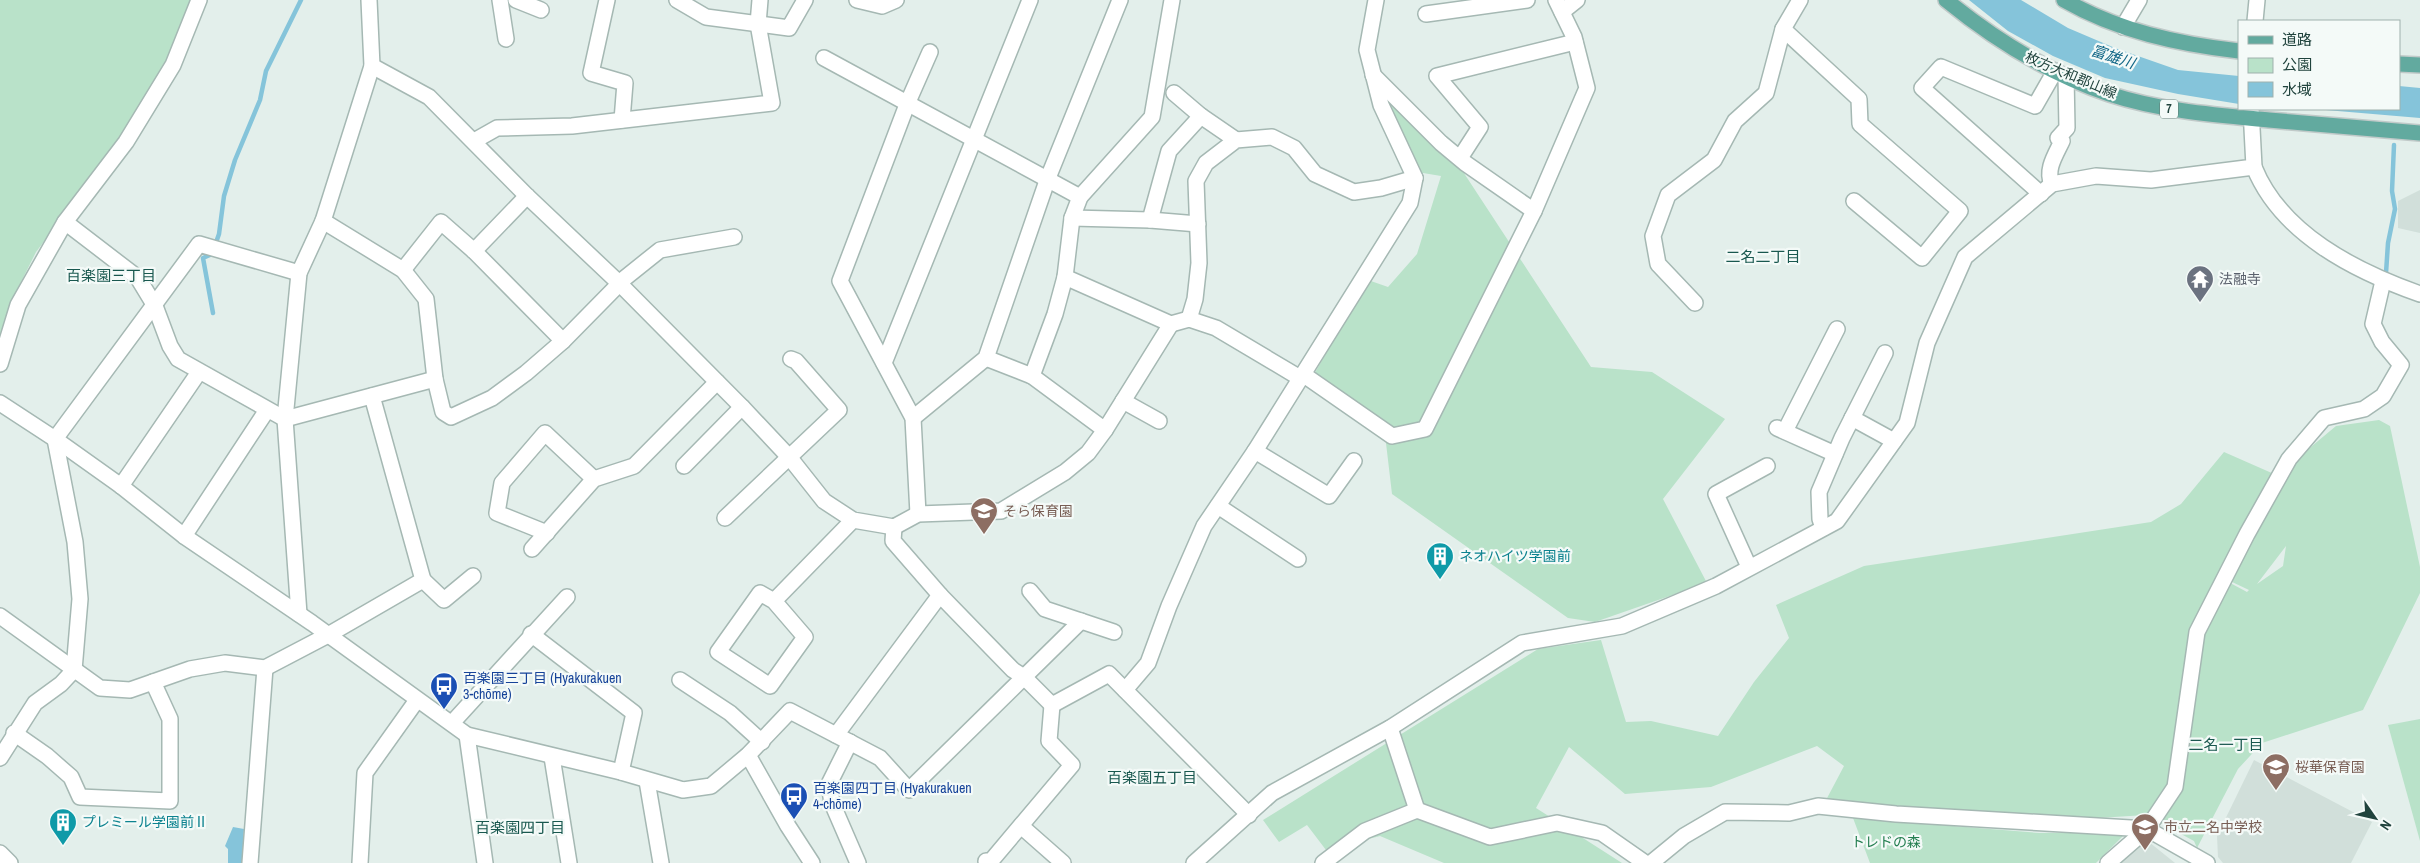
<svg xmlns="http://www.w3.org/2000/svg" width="2420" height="863" viewBox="0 0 2420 863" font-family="'Archivo Narrow','Noto Sans JP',sans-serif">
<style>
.built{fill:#d1dfda}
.green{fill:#b9e2c9;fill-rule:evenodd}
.water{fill:#85c4da}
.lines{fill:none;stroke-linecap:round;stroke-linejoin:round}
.stream{stroke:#85c4da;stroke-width:4.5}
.minor-casing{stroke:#a5b8b3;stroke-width:18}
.major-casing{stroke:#c1cac9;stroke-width:18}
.minor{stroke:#fff;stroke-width:15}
.major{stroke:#62aa9f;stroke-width:15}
.labels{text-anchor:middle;stroke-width:4.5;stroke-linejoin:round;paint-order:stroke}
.shield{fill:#f4faf8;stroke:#607a75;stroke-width:1}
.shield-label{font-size:12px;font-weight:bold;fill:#20433d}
.street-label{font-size:14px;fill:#20433d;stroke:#f4faf8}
.worship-label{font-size:14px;fill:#5b616d;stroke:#f4faf8;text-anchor:start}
.education-label{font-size:14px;fill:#785e54;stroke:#f4faf8;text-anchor:start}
.culture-label{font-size:14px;fill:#0d838f;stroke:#f4faf8;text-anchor:start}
.transit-label{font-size:14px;fill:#164399;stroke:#f4faf8;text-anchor:start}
.park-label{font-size:14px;fill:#257f51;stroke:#f4faf8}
.water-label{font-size:15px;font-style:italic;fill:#126787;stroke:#f4faf8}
.neighbourhood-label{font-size:15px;fill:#19584f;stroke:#f4faf8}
</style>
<rect width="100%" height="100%" fill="#e3efeb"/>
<g class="built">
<polygon points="2420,190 2420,233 2398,228 2398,201"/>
<polygon points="2254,760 2372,822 2351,863 2223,863 2218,857 2217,836"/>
<polygon points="2144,838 2175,863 2116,863"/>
</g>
<g class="green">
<polygon points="0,0 194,0 156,85 127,131 36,252 11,302 0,338"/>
<polygon points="1374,80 1458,164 1591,367 1652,372 1725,419 1663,499 1707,583 1595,622 1568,618 1392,494 1384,426 1313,376 1368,280 1388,287 1417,254 1441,176 1417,172"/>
<path d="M2379,420L2390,426L2420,567V593L2363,710L2262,743L2238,769L2197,848L2194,841L2146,815L2050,821L1825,802L1844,766L1817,746L1711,787L1625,794L1569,747L1536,808L1622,863H1444L1380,836L1326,850L1307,825L1279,842L1263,820L1538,649L1601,640L1626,722L1651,721L1718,736L1754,682L1789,638L1776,605L1864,566L2151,522L2181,504L2224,452L2274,474L2219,577L2247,592L2249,590L2230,581L2300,456L2336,426ZM2286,546L2283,566L2257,584Z"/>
<polygon points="2420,719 2420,841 2388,725"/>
<polygon points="1853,818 2039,833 2127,832 2096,863 1870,863"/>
</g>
<g class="water">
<polygon points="1969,0 2021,0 2068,28 2115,48 2178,70 2239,76 2239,104 2178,94 2105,78 2053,56 2008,31"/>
<polygon points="2399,86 2420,88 2420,118 2314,109 2399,109"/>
<polygon points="233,827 244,829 242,863 228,863 228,849 225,846"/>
</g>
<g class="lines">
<g class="stream">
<polyline points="2386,273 2388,243 2395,209 2392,191 2394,145"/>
<polyline points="213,313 203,258 212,254 219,234 224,196 235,160 260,100 266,71 301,0"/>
</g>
<g class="minor-casing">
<g id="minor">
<polyline points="500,0 506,39"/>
<polyline points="516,0 541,10"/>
<polyline points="607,0 591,73 625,83 622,120"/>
<polyline points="677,0 706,17 789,28 805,0"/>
<polyline points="857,0 882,6 896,0"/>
<polyline points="1562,12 1577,0"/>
<polyline points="1426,14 1527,0"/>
<polyline points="2255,21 2257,0"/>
<polyline points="2123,27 2139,0"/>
<polyline points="1783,29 1859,99 1860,124 1960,211 1922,258 1854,201"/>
<polyline points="824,58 1080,197"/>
<polyline points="372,66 429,97 527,196 619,283 742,407 790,458 824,501 853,520 894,527 918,514 1001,511 1065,472 1088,453 1105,430 1171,324"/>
<polyline points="1373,75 1441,143 1465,163 1534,211"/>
<polyline points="1174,93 1201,116 1236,140"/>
<polyline points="474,141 497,128 572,126 772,103 758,24 760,0"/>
<polyline points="1460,158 1480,127 1437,76 1575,42"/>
<path d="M2254,167C2281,234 2355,271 2420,294"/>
<path d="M2052,184C2045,170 2056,154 2062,141L2058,138L2067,128L2066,76"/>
<polyline points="2041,194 1922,88 1941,67 2035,106 2055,71"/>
<polyline points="1072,218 1150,220 1198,224"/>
<polyline points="1150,220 1169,151 1201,116"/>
<polyline points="323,221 403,270 426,299 435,379 443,412 451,417 492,398 526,373 563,341 625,278 660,250 734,237"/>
<polyline points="65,222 138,278 155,306 170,346 178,359 285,419 435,379"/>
<polyline points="474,251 527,196"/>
<polyline points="403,270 441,222 474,251 563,341"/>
<polyline points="1065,277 1171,324 1189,319 1216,328 1300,378 1307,377 1392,436 1425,429 1534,211 1587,88 1574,37 1556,0"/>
<polyline points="1695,303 1658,264 1653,236 1668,195 1714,160 1735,121 1766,93 1783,29 1800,0"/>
<polyline points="1189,319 1195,299 1199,263 1196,181 1206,163 1236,140 1272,137 1294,148 1315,174 1354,192 1381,188 1415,178"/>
<polyline points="986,358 1032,376 1105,430"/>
<polyline points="884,363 1030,0"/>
<polyline points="0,364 18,305 65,222 126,142 173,65 199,0"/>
<polyline points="1032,376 1055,314 1065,277 1072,218 1080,197 1152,117 1172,0"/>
<polyline points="1123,401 1159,421"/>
<polyline points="0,403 55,439 121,486 184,536 312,623 467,735 621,772 683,790 711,786 748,755 790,711 880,758 909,790 1024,677 1052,705 1109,674 1249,815"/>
<polyline points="913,418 986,358 1048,178 1120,0"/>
<polyline points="1852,418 1894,441"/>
<polyline points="1777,428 1835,454"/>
<polyline points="1785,431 1837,329"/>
<polyline points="1255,451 1329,496 1354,461"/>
<polyline points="684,466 742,407"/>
<polyline points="121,486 199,372"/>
<polyline points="1218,506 1298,559"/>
<polyline points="918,514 913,418 840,281 908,102 930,52"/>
<polyline points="725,518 839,410 796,361 791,359"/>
<polyline points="1823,528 1820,519 1819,492 1842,438 1885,353"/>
<polyline points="547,533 497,513 502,483 545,433 594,479"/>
<polyline points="184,536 267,410"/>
<polyline points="532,549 594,479 634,466 717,382"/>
<polyline points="1749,567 1716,494 1767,466"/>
<polyline points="423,580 444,600 473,576"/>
<polyline points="1030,591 1045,609 1114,632"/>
<polyline points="940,595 1013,670 1024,677 1081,621"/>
<polyline points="774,601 805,637 770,686 718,652 760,593 774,601 853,520"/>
<polyline points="299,614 285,419 299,273 323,221 372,66 369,0"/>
<polyline points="0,616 100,688 130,690 190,669 225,663 265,668 328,635 423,580 372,396"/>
<polyline points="531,634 634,713 621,772"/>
<polyline points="680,680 730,713 762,742"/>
<polyline points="1125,690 1148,663 1169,606 1204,526 1255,451 1410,203 1415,178 1381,105 1367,50 1376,0"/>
<polyline points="452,723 567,597"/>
<polyline points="1390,728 1417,810"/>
<polyline points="14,733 47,756 71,777 80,797 170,801 170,719 153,682"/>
<polyline points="467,735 485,863"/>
<polyline points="836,735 940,595 893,541 894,527"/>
<polyline points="850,742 829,784 832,803 858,863"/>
<polyline points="748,755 788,826 812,863"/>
<polyline points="552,757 569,863"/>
<polyline points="0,758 35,703 61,684 74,670 80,599 75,542 55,439 199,244 299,273"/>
<polyline points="647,781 661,863"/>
<polyline points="1021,826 1063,863"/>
<polyline points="0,853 10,863"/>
<polyline points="986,861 991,861 1072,765 1049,741 1052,705"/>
<polyline points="250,863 265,668"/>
<polyline points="360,863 365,773 417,700"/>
<polyline points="1194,863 1272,793 1390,728 1522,643 1622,626 1716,586 1837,521 1907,423 1927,343 1965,257 2052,184 2096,176 2151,180 2254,167 2251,109"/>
<polyline points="1323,863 1365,831 1417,810 1490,837 1557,823 1602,833 1645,863"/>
<polyline points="1651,863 1684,836 1725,812 1789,813 1818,806 1896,814 2147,829 2207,863"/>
<polyline points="2108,863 2147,829 2175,787 2197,632 2247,534 2289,459 2324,418 2364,409 2383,396 2401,365 2382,342 2373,324 2383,281"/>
</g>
</g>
<g class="major-casing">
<g id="major">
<path d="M1946,0C1995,40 2048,73 2109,94C2161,111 2215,115 2269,120C2319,124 2370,129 2420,133"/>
<path d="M2064,0C2118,31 2178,44 2239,51"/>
<polyline points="2399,64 2420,65"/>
</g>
</g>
<use href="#minor" class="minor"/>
<use href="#major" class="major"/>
</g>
<defs>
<g id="temple-pin" transform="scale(1.4375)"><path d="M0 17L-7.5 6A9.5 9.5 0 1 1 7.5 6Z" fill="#6b7280" stroke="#f4faf8"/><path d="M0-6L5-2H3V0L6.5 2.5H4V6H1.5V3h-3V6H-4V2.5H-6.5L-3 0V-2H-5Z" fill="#fff"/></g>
<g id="school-pin" transform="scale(1.4375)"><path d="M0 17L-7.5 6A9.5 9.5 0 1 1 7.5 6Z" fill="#8d6e63" stroke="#f4faf8"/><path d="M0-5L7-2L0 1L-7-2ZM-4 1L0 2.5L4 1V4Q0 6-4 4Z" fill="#fff"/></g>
<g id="building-pin" transform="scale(1.4375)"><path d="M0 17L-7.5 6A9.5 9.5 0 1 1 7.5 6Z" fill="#0f9aa8" stroke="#f4faf8"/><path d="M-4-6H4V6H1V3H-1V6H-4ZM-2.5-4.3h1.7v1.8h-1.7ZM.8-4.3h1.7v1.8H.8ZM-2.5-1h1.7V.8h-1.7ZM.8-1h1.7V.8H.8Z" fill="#fff"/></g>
<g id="bus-pin" transform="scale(1.4375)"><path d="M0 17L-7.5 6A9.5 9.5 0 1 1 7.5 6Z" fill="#1a4fb4" stroke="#f4faf8"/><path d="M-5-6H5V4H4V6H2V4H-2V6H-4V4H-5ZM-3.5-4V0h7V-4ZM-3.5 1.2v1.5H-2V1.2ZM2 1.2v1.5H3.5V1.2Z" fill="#fff"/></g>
</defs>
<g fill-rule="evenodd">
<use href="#temple-pin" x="2200" y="279"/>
<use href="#school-pin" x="984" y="511"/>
<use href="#building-pin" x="1440" y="556"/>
<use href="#bus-pin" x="444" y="686"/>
<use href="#school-pin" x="2276" y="767"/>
<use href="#bus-pin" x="794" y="796"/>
<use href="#building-pin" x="63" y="822"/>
<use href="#school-pin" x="2145" y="827"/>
</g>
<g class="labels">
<rect class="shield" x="2160" y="99.5" width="18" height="19" rx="4"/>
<g class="shield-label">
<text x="2169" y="113">7</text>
</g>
<g class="street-label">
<text transform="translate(2071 75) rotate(23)" y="5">枚方大和郡山線</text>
</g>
<g class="worship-label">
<text x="2219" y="284">法融寺</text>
</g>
<g class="education-label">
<text x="1003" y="516">そら保育園</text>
<text x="2295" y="772">桜華保育園</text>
<text x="2164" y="832">市立二名中学校</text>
</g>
<g class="culture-label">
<text x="1459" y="561">ネオハイツ学園前</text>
<text x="82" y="827">プレミール学園前Ⅱ</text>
</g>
<g class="transit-label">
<text x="463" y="683">百楽園三丁目 (Hyakurakuen<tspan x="463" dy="16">3-chōme)</tspan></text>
<text x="813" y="793">百楽園四丁目 (Hyakurakuen<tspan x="813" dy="16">4-chōme)</tspan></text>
</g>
<g class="park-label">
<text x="1886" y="847">トレドの森</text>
</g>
<g class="water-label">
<text transform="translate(2113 57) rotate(18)" y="5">富雄川</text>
</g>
<g class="neighbourhood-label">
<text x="1763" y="262">二名二丁目</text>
<text x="111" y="281">百楽園三丁目</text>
<text x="2226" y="750">二名一丁目</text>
<text x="1152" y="783">百楽園五丁目</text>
<text x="520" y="833">百楽園四丁目</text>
</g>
</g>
<rect x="2238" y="20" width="162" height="90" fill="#f4faf8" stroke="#9fb1ad"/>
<rect x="2248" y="36" width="25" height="8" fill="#62aa9f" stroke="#9fb1ad"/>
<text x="2282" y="45" font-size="15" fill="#20433d">道路</text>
<rect x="2248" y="58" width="25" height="15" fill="#b9e2c9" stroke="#9fb1ad"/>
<text x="2282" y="70" font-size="15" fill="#20433d">公園</text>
<rect x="2248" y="82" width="25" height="15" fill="#85c4da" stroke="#9fb1ad"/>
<text x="2282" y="95" font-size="15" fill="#20433d">水域</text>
<g transform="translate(2375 818) rotate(124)" stroke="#f4faf8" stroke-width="4" paint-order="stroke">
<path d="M0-4L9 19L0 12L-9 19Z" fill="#20433d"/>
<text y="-8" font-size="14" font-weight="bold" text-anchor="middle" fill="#20433d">N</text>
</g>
</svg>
